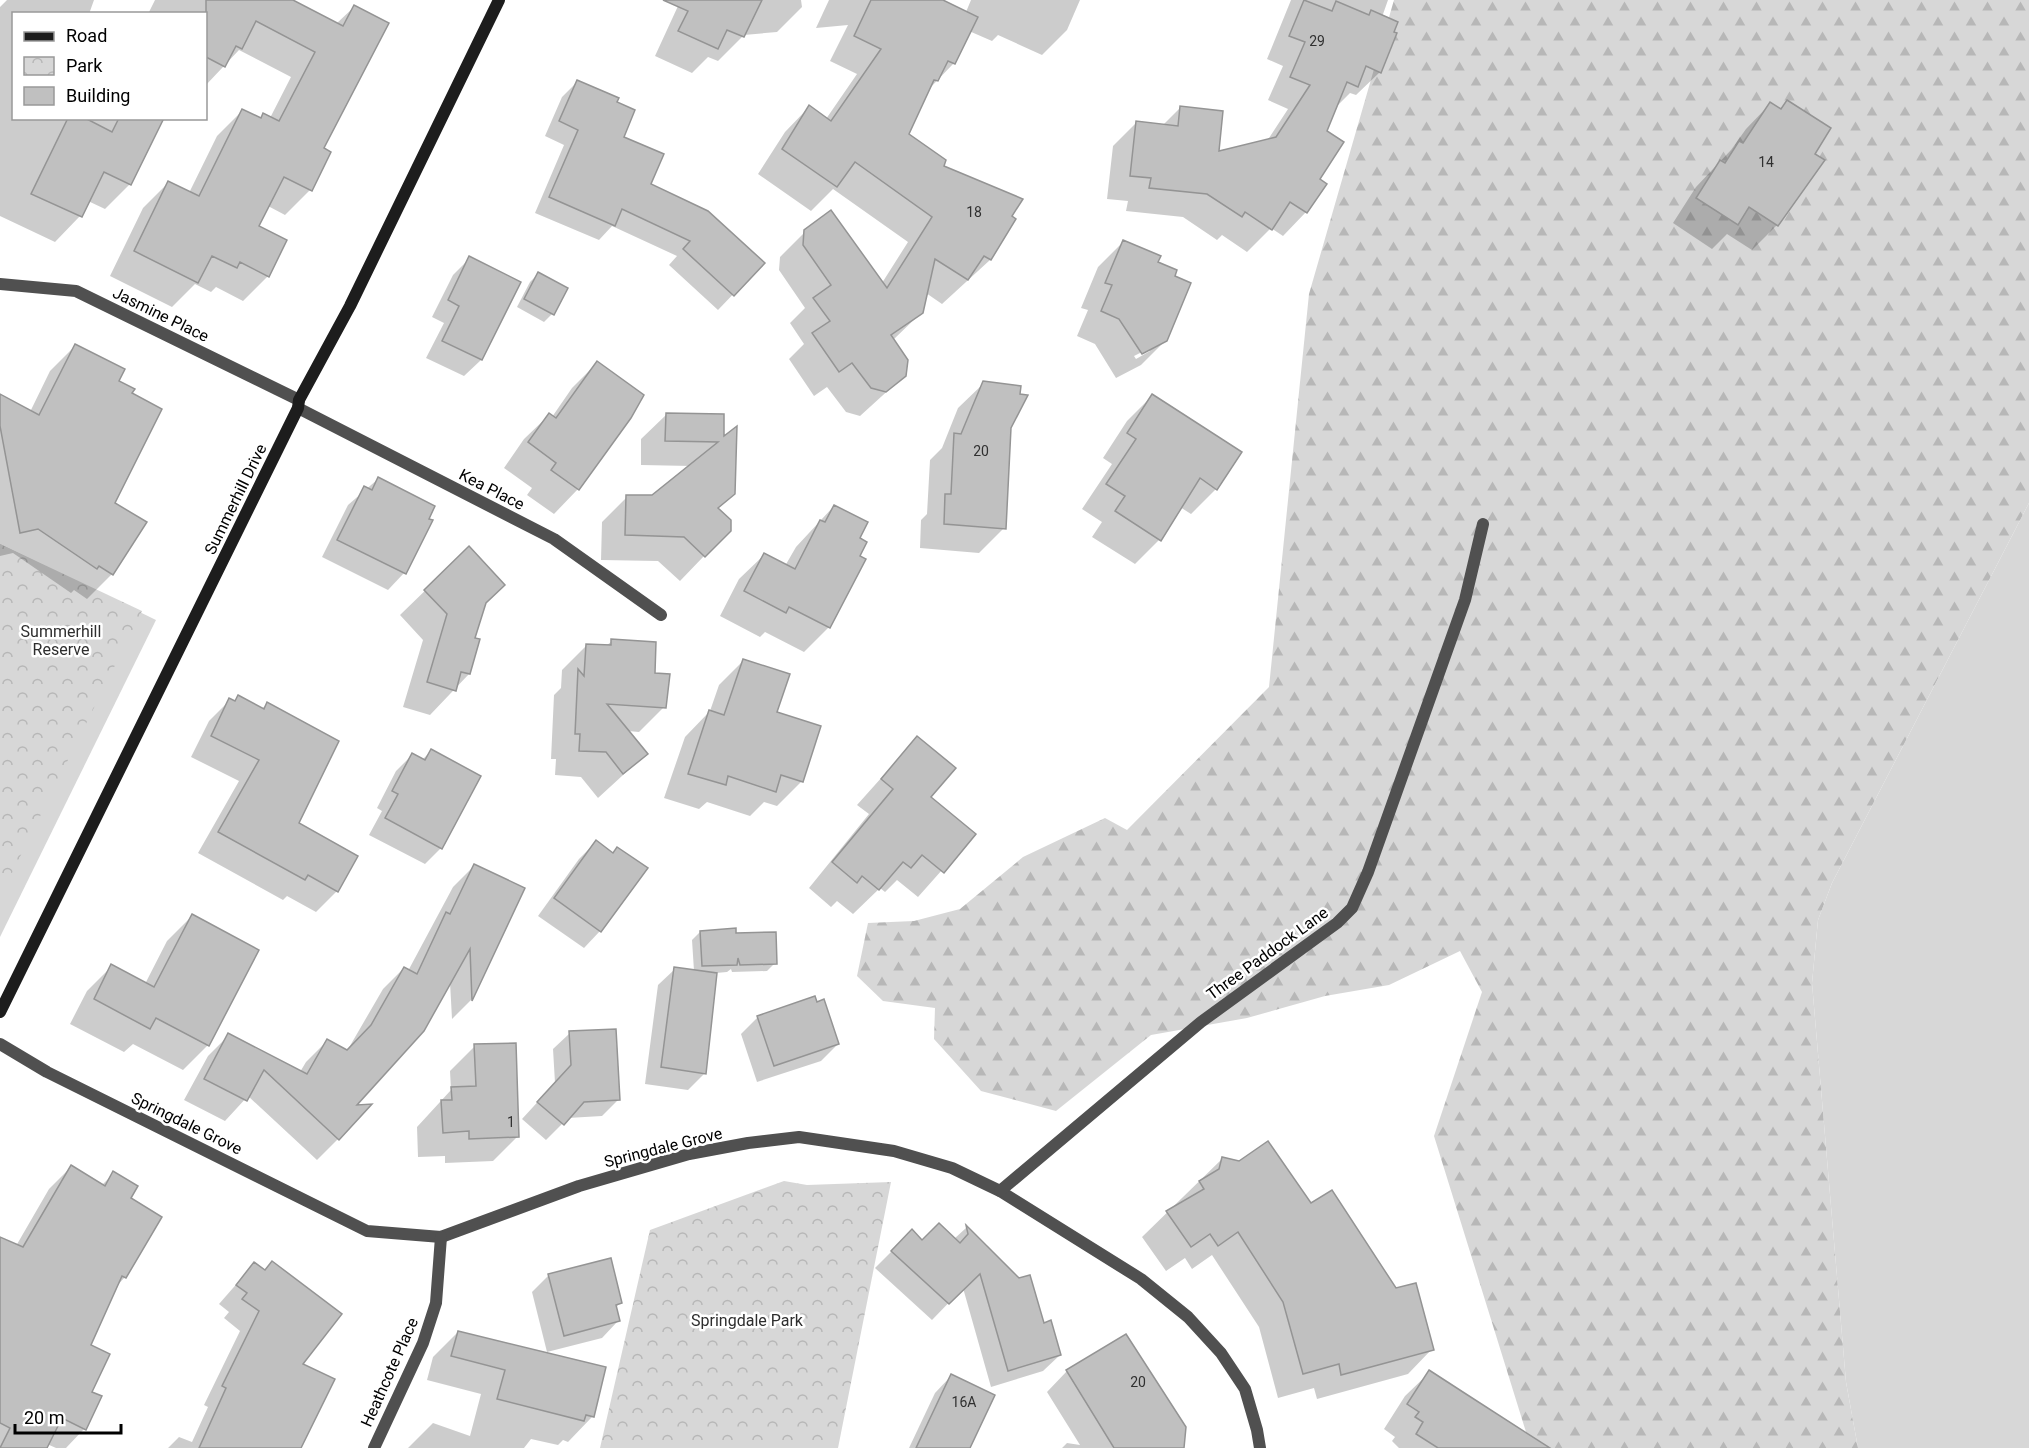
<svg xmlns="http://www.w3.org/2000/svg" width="2029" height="1448" viewBox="0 0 2029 1448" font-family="Roboto,sans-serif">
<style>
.green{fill:#d7d7d7}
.forest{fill:url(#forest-firs)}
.park{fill:url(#park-crowns)}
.shadow{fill:#0003;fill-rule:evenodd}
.building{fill:#c0c0c0;stroke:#949494;stroke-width:1.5}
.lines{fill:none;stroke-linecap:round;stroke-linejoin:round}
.street{stroke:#505050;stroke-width:12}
.secondary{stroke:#1d1d1d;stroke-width:12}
.labels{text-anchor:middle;stroke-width:5;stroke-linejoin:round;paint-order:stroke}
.number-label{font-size:14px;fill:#303030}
.street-label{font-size:16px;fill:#000;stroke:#fff}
.park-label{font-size:16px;fill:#2e2e2e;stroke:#fff}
</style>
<defs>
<pattern id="forest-firs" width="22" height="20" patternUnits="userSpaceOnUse" patternTransform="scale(1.5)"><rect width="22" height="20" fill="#d7d7d7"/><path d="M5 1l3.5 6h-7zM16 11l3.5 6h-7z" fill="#b7b7b7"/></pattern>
<pattern id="park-crowns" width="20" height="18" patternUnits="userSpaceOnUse" patternTransform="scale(1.5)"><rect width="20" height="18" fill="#d7d7d7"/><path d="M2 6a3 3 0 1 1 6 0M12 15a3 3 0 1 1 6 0" fill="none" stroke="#b7b7b7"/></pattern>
</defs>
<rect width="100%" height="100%" fill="#fff"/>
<g class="green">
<polygon points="2029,503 2029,1448 1858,1448 1846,1382 1812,983 1818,920 1832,883"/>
<polygon points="0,544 156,620 0,937"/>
</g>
<polygon class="forest" points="1394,0 2029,0 2029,503 1832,883 1818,920 1812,983 1846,1382 1858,1448 1531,1448 1434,1136 1482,992 1460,951 1389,985 1325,996 1247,1018 1151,1035 1056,1111 981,1091 934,1039 935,1008 883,1001 857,976 868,923 914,921 960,909 1023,857 1105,818 1127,830 1269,687 1309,294"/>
<g class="park">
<polygon points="0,544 142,611 0,897"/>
<polygon points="784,1181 807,1185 891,1182 838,1448 600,1448 650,1230"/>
</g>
<g class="shadow">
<polygon points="7,0 94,0 89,14 14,14 14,118 162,118 129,185 105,209 88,201 80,216 55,242 0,216 0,7"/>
<polygon points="155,0 290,0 336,24 354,7 321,149 329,153 310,190 285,215 268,206 257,227 268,276 243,301 216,287 211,292 195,284 172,307 110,276 143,208 168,183 189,193 217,136 242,111 259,119 264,115 270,118 291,77 239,50 206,85 206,14 148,14"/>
<polygon points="677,0 801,0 802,7 777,32 744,35 718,61 708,57 692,73 655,56 678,6"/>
<polygon points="829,0 941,0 966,12 971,0 1080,0 1067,30 1042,55 998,35 992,41 969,31 954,63 929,89 908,135 942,167 1014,220 990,260 942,304 926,293 922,312 893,340 904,376 860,416 846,412 827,387 814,396 789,359 804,344 790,323 805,308 779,270 780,257 805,232 882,283 908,242 833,189 811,211 758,174 785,132 809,107 826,119 857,74 830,61 848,25 816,28"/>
<polygon points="1291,0 1388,0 1382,17 1380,72 1356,95 1350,93 1335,108 1326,132 1317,180 1306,212 1283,236 1271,228 1247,252 1222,235 1217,240 1183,217 1126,211 1128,201 1107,199 1113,146 1136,123 1163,125 1181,107 1217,153 1267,141 1288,109 1268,100 1283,66 1267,59"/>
<polygon points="577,82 615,103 622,138 649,185 763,263 718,310 669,265 677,256 612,226 599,240 535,213 564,145 545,136 562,97"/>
<polygon points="1788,102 1813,154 1777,225 1752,250 1727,234 1712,249 1673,223 1696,187 1731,150 1746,129 1770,104 1779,110"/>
<path d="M1123,242L1156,263L1166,340L1141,365L1116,378L1095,344L1077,336L1088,310L1081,308L1098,267ZM1150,348V351L1136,359L1134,356Z"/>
<polygon points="470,258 519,282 481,360 464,376 426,358 444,323 432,317 453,275"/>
<polygon points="538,274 552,314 544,322 517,307 530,282"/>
<polygon points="75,346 130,394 113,503 112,574 87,599 74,590 71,593 13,553 0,556 0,396 30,412 50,371"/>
<polygon points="597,363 578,489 554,514 527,495 532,488 504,468 524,439 549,415 552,417 572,388"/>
<polygon points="984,383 1010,427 1004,528 979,553 920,548 921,520 927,514 930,460 942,448 958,408"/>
<polygon points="1152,396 1216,489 1191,514 1180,507 1159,540 1135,564 1092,537 1102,522 1082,509 1112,464 1103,458 1127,421"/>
<polygon points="666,415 723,440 734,493 717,509 704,556 680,581 658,561 601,560 602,522 627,497 653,497 691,466 641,465 641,439"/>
<polygon points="378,479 431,521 404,573 388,590 322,557 348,505"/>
<polygon points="834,506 858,539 829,627 804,652 765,632 760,637 720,616 739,579 764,555 785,566 796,547"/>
<polygon points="468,549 484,603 473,639 469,674 430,715 403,707 423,640 400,615"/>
<polygon points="612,641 653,675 664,707 639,732 628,731 646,754 598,798 581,777 555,775 556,759 551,759 554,695 561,688 562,670 587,645 606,646"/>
<polygon points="743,661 775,713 802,781 777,806 764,802 750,816 707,802 699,809 664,798 685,737 710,711 719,685"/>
<polygon points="238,697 262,709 267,703 297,823 337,891 316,912 287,896 283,900 198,853 239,781 191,757 209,721 230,700 233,702"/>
<polygon points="917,738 929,797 974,834 918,897 897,880 885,892 880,888 853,914 837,901 831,907 809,888 869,814 857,805"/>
<polygon points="431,751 441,848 425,864 369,835 382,811 377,808 396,771 412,755 422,760"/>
<polygon points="596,842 612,854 600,931 584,948 538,916 579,859"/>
<polygon points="474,866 523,889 471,1000 452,1019 450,982 353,1107 338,1139 317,1160 248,1096 225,1121 184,1100 208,1056 229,1035 300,1072 306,1062 327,1041 347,1051 383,989 404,968 408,971 453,887"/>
<polygon points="192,916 208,1045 183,1070 133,1044 124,1052 70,1024 87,991 112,966 145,984 167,941"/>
<polygon points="700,932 735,934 775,963 767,971 732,972 731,969 727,972 716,973 705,1073 688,1090 645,1084 658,985 675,969 694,971 692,940"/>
<polygon points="758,1017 838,1044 821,1061 757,1082 741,1034"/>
<polygon points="570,1033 619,1099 602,1116 568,1118 546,1140 522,1119 555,1083 553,1049"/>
<polygon points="475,1046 518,1136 493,1161 445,1163 445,1156 418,1157 417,1127 451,1090 450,1071"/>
<polygon points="1223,1158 1311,1205 1432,1349 1408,1374 1317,1399 1314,1388 1278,1398 1259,1327 1212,1255 1192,1269 1185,1258 1166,1271 1142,1237"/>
<polygon points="71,1167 102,1185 114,1173 129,1199 125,1277 115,1288 89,1346 90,1392 100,1397 84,1429 66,1448 56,1448 47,1444 45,1448 0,1448 0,1239 16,1246 49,1189"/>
<polygon points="966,1228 1019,1280 1060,1355 1043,1371 991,1387 963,1288 932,1320 875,1268 912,1231 922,1242 954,1239"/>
<polygon points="610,1259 621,1302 615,1308 618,1321 602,1338 547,1352 532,1292 548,1276"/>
<polygon points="254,1264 301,1364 300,1448 168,1448 179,1437 192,1442 208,1407 204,1405 240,1331 224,1318 229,1312 219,1304"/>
<polygon points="458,1332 604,1368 592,1417 568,1442 563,1440 558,1445 531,1439 524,1448 408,1448 433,1423 470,1436 481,1394 427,1380 433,1357"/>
<polygon points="1067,1371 1182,1448 1062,1448 1067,1443 1080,1445 1047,1392"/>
<polygon points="1430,1372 1521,1448 1399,1448 1392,1441 1395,1437 1384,1429 1405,1396"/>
<polygon points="951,1376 968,1448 909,1448 935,1393"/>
</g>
<g class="building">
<polygon points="206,0 293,0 343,26 354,5 389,23 324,148 331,152 312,191 284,177 259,226 287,240 269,277 240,262 237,268 212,256 198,283 134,251 168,181 199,196 242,109 261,118 263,113 279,121 315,52 256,21 242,49 236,46 225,67 206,57"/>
<polygon points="663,0 762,0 744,37 727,30 718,49 678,31 688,11"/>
<polygon points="871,0 943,0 978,17 955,64 948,61 938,81 934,80 909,134 946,160 944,166 1023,199 1012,216 1016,219 991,260 984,256 968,280 935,259 923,313 891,335 908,360 906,376 886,392 871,388 852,363 839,372 812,333 830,321 813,298 831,285 803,245 804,230 831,210 887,288 932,217 855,162 837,187 782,149 809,105 831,121 881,49 854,36"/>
<polygon points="1304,0 1332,11 1336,1 1369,15 1371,10 1398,22 1394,32 1397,33 1381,73 1366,66 1358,87 1347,82 1327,131 1344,142 1320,179 1327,184 1307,213 1290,202 1272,230 1245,212 1242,217 1207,194 1149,188 1151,178 1130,176 1136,121 1178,126 1180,106 1223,111 1219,151 1276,137 1310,85 1290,77 1305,42 1289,36"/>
<polygon points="577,80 619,98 617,102 635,110 624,137 664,154 651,184 708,211 765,263 734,296 683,249 690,241 622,209 615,226 549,197 578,130 559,121"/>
<polygon points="1787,100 1831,128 1815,154 1825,160 1778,226 1749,207 1738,225 1696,198 1720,160 1725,163 1739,141 1743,143 1770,102 1781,109"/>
<polygon points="68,118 85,118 112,132 119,118 164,118 131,185 104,172 82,217 31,194"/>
<polygon points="1123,240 1161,256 1158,262 1177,270 1175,276 1191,283 1167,341 1142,354 1119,319 1101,311 1112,285 1105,283"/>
<polygon points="469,256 521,282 482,360 442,341 459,306 448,300"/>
<polygon points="538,272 568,288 554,315 524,299"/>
<polygon points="75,344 125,369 119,381 135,389 132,393 162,409 115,503 147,522 113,575 99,566 97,569 38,529 20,533 0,426 0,394 39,415"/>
<polygon points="597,361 644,395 631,418 579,490 551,470 556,463 528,442 549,413 556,418"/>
<polygon points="983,381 1021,386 1020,394 1028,395 1011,428 1006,529 944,524 945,494 951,494 954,433 961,434"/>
<polygon points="1152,394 1242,452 1217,490 1200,478 1161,541 1115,511 1125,496 1106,484 1136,439 1127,433"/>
<polygon points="666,413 724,414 724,436 737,426 735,494 718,508 731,520 731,531 705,557 684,537 625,535 626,495 652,495 718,442 665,441"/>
<polygon points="378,477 435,506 429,519 433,520 406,574 337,540 364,486 372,490"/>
<polygon points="834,505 868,522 860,538 867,542 860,556 866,559 830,628 789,607 786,613 744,591 764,553 795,569 820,520 825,522"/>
<polygon points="469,546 505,585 486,603 475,638 480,639 470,674 461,672 456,691 427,682 447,614 424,590"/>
<polygon points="611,639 656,642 655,673 670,674 666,708 607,704 648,754 623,774 606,752 579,751 580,734 575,734 578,669 584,676 586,644 611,645"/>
<polygon points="743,659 790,674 777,712 821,726 803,782 781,775 776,792 728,776 726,785 688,774 709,710 724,715"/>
<polygon points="238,695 264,709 267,702 339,741 299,823 358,856 338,892 308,875 305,880 218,832 259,760 211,736 229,698 235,701"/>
<polygon points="917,736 956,768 931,797 976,834 944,873 922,855 911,868 903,862 879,890 862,876 857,883 832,862 893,789 881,779"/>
<polygon points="431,749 481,776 442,849 385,818 398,794 392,791 412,753 425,760"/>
<polygon points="596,840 613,853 617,847 648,868 601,932 554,898"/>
<polygon points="474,864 525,888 472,1001 470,949 424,1031 357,1105 372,1104 339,1140 264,1070 247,1101 204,1079 228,1033 307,1074 327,1039 347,1050 371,1025 404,967 417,974 446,912 450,914"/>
<polygon points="192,914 259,950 209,1046 156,1018 150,1029 94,999 111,964 154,987"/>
<polygon points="736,928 736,933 776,932 777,964 740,965 738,958 737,965 702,966 700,931"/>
<polygon points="674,967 717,973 706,1074 661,1067"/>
<polygon points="815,996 817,1002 824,999 839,1044 774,1066 757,1016"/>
<polygon points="616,1029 620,1100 584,1102 564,1125 537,1102 571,1065 569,1031"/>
<polygon points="516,1043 519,1137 469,1139 469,1131 443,1133 441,1100 452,1100 451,1087 476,1086 474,1044"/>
<polygon points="1268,1141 1311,1203 1332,1190 1396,1288 1416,1283 1434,1350 1341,1375 1339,1364 1303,1374 1283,1302 1238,1232 1218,1246 1210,1234 1191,1247 1166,1211 1204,1189 1199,1181 1219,1169 1222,1157 1239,1161"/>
<polygon points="71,1165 105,1186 113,1171 138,1186 131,1198 162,1217 126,1278 122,1276 91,1345 110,1354 92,1392 102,1396 86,1430 62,1418 47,1448 0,1448 10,1428 0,1423 0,1237 23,1247"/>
<polygon points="939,1223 960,1243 968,1234 966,1225 1019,1278 1030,1275 1044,1323 1051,1320 1061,1355 1008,1371 980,1274 949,1304 891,1251 912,1229 922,1240"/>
<polygon points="611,1258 622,1303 616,1305 620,1321 564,1336 548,1274"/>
<polygon points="272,1261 342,1314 303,1364 335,1379 301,1448 199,1448 226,1388 222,1386 259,1311 242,1299 247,1293 236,1285 254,1262 265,1270"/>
<polygon points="458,1331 606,1367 594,1417 586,1415 584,1421 497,1399 505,1370 451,1356"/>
<polygon points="1126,1334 1186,1427 1184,1448 1114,1448 1066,1370"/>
<polygon points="1429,1370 1466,1394 1550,1448 1438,1448 1416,1434 1423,1422 1415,1417 1419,1412 1407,1404"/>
<polygon points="951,1374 995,1395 970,1448 916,1448"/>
</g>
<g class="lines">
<g class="street">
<polyline points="0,284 76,291 299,400"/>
<polyline points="298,408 554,539 661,615"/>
<polyline points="0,1044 47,1072 367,1231 441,1237 579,1186 689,1154 748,1143 799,1137 894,1151 952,1168 1000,1191 1141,1279 1188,1317 1221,1353 1245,1389 1257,1430 1260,1448"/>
<polyline points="1000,1191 1201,1022 1337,923 1352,908 1368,872 1465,600 1483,524"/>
<polyline points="374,1448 423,1343 436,1303 441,1237"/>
</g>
<polyline class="secondary" points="0,1012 298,408 299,400 350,306 499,0"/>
</g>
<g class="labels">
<g class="number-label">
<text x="1317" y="46">29</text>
<text x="1766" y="167">14</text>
<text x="974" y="217">18</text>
<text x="981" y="456">20</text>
<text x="511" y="1127">1</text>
<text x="1138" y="1387">20</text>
<text x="964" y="1407">16A</text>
</g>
<g class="street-label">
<text transform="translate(161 314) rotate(26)" y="6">Jasmine Place</text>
<text transform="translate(492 489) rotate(27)" y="6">Kea Place</text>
<text transform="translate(235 499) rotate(-64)" y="6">Summerhill Drive</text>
<text transform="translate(1267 953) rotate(-36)" y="6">Three Paddock Lane</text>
<text transform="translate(187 1123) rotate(26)" y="6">Springdale Grove</text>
<text transform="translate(663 1147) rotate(-14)" y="6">Springdale Grove</text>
<text transform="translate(389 1372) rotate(-66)" y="6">Heathcote Place</text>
</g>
<g class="park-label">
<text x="61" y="637">Summerhill<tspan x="61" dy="18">Reserve</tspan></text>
<text x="747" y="1326">Springdale Park</text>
</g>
</g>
<rect x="12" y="12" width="195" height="108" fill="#ffffff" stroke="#999999" stroke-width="1.5"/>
<rect x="24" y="32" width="30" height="9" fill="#1d1d1d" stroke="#999999" stroke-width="1.5"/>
<text x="66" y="42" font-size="18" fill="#000000">Road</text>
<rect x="24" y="57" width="30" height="18" fill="url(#park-crowns)" stroke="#999999" stroke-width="1.5"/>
<text x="66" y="72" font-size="18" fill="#000000">Park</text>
<rect x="24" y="87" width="30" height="18" fill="#c0c0c0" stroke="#999999" stroke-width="1.5"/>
<text x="66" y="102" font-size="18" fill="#000000">Building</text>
<path d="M15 1424v9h106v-9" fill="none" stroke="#000000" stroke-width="3"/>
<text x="24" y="1424" font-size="18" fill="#000000" stroke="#ffffff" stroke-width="4.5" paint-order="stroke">20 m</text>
</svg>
